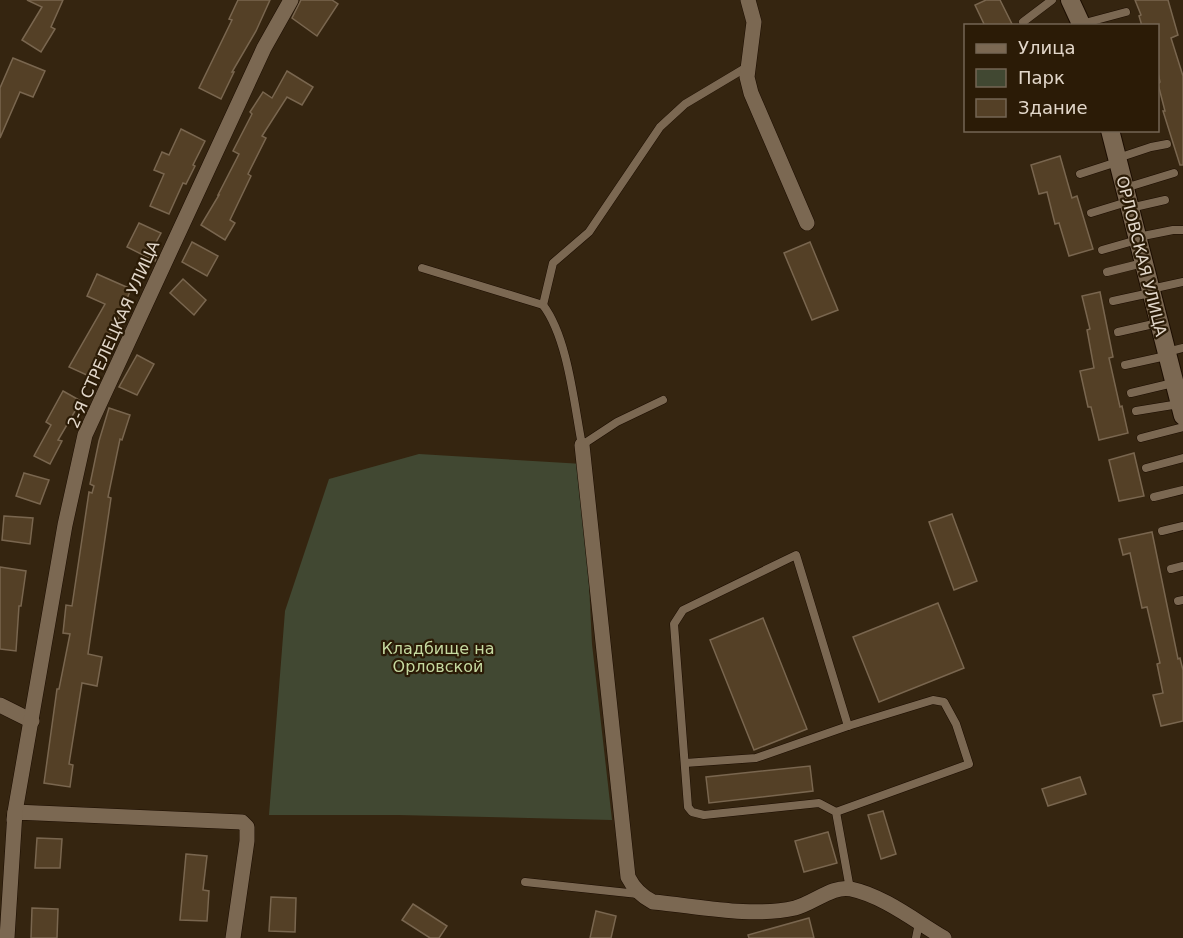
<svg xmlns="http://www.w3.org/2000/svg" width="1183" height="938" viewBox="0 0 1183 938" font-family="'DejaVu Sans',sans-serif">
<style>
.green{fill:#414832}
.building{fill:#544026;stroke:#79664f;stroke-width:1.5}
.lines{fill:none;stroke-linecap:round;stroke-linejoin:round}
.service-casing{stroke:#1c0d00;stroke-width:9}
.minor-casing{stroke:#1c0d00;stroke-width:16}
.secondary-casing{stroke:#1c0d00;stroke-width:20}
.service{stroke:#7b6852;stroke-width:8}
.minor{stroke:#7b6852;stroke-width:15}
.secondary{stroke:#7b6852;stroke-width:18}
.labels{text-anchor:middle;stroke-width:4.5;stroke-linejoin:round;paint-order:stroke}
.street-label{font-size:16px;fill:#e2d7ca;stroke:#2b1b06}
.park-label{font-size:16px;fill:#c5d9a0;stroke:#2b1b06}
</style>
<rect width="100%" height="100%" fill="#352510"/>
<polygon class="green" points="419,454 583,464 592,644 612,820 398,815 269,815 285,611 329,479"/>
<g class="building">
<polygon points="27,0 63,0 51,27 55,29 41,52 22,40 42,7"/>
<polygon points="238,0 270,0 256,31 232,72 234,72 221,99 199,88 232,20 229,19"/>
<polygon points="301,0 332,0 338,4 317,36 292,18"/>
<polygon points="986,0 1000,0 1013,26 985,26 975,5"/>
<polygon points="1135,0 1168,0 1178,35 1171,38 1183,76 1183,165 1180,165 1163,111 1165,111 1158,84 1160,82 1158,73 1158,26 1142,26 1139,16 1141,15"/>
<polygon points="13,58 45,71 33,97 20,92 0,138 0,88"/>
<polygon points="287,71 313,87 302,105 287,97 262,136 266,138 248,174 251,176 230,220 235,223 225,240 201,225 219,195 218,195 239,154 233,151 252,114 250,112 263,92 272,98"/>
<polygon points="181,129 205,141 193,165 195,166 186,184 183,183 169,214 150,206 164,174 154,170 162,152 169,155"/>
<polygon points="1060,156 1072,198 1077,196 1093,249 1069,256 1059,223 1055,224 1047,192 1039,194 1031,165"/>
<polygon points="139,223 161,233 154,246 148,244 146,247 157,256 155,261 127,247"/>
<polygon points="192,242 218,256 207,276 182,262"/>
<polygon points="810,242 838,310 812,320 784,253"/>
<polygon points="97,274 131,289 116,325 98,355 99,356 89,376 69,367 105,304 87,296"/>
<polygon points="183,279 206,300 194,315 170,293"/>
<polygon points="1100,292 1113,357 1109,358 1120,407 1122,406 1128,433 1099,440 1091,407 1088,407 1080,371 1094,368 1087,330 1090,329 1082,296"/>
<polygon points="137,355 154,364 137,395 119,387"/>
<polygon points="63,391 81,401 58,440 62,441 50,464 34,456 51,425 46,422"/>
<polygon points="109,408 130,415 122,440 120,439 108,497 111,498 88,654 102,657 97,686 82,683 69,764 73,765 70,787 44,783 57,689 59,689 70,634 63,633 66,605 72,606 89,492 92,493 94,486 90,484 99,441"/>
<polygon points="1134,453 1144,496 1119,501 1109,460"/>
<polygon points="24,473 49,480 40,504 16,496"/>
<polygon points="952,514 977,581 954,590 929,522"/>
<polygon points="4,516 33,518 30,544 2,540"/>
<polygon points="1152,532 1178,659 1180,658 1183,670 1183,721 1161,726 1153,695 1163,693 1157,664 1160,663 1147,607 1142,608 1130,553 1123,555 1119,539"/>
<polygon points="0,567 26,571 21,606 19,606 16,651 0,649"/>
<polygon points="938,603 964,668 879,702 853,637"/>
<polygon points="763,618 807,729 754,750 710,640"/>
<polygon points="810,766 813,791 709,803 706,777"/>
<polygon points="1080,777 1086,794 1048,806 1042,789"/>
<polygon points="883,811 896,854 881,859 868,815"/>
<polygon points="828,832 837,863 804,872 795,841"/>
<polygon points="37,838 62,839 60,868 35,868"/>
<polygon points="186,854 207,856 203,890 209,891 207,921 180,920"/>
<polygon points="271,897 296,898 295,932 269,931"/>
<polygon points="413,904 447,926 439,938 430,938 402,920"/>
<polygon points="32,908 58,909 57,938 31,938"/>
<polygon points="596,911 616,916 611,938 590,938"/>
<polygon points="809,918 814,938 749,938 748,935"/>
</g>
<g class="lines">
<g class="service-casing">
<g id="service">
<polyline points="1023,22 1052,0"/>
<polyline points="1081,24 1126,12"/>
<polyline points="1118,158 1151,147 1167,144"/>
<polyline points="1080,174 1117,162"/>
<polyline points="1125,188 1174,173"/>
<polyline points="1130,208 1165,200"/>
<polyline points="1091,213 1127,202"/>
<polyline points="1138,237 1173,230 1183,230"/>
<polyline points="1102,250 1137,240"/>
<path d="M422,268L543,305C568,338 574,404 582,445L617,422L663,400"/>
<polyline points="1107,272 1143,263"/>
<polyline points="1151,289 1183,282"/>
<polyline points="1113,301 1150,293"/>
<polyline points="543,305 553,263 589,232 660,127 685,104 747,67"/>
<polyline points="1118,332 1158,323"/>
<polyline points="1167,352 1183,348"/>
<polyline points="1125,365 1166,356"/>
<polyline points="1131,393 1173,383"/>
<polyline points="1136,411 1179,404"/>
<polyline points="1141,438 1183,427"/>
<polyline points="1146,468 1183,458"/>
<polyline points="1154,497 1183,490"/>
<polyline points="1162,531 1183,526"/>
<polyline points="1171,569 1183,566"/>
<polyline points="1178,601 1183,600"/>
<polyline points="685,763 756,758 848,726 796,555 683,610 674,624 688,807 692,812 704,815 819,803 836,812 850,889"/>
<polyline points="836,812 969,764 956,724 944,702 933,700 848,726"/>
<polyline points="525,882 638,894"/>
<polyline points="916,938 919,923"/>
</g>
</g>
<g class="minor-casing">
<g id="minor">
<polyline points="748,0 754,22 747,77 751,93 807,223"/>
<path d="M582,445L628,877C634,889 641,896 653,902C697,906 752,918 795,908C814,903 833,885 851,889C884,896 915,921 944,938"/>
<polyline points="0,705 32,721"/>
<polyline points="14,820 15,812 242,822 247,827 247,841 233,938"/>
<polyline points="7,938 15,812 65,525 85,435 264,48 291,0"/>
</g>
</g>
<g class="secondary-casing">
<g id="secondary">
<polyline points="1070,0 1082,26"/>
<polyline points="1110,130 1183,416"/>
</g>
</g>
<use href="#service" class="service"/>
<use href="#minor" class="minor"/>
<use href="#secondary" class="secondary"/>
</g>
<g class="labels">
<g class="street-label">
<text transform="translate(1142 256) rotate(76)" y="6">ОРЛОВСКАЯ УЛИЦА</text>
<text transform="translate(113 334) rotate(-66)" y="6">2-Я СТРЕЛЕЦКАЯ УЛИЦА</text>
</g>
<g class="park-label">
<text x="438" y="654">Кладбище на<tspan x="438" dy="18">Орловской</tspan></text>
</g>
</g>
<rect x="964" y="24" width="195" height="108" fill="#2b1b06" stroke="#746654" stroke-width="1.5"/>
<rect x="976" y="44" width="30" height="9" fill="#7b6852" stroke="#746654" stroke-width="1.5"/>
<text x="1018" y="54" font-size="18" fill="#e2d7ca">Улица</text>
<rect x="976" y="69" width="30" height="18" fill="#414832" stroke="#746654" stroke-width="1.5"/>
<text x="1018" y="84" font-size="18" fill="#e2d7ca">Парк</text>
<rect x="976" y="99" width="30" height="18" fill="#544026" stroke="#746654" stroke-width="1.5"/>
<text x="1018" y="114" font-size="18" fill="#e2d7ca">Здание</text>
</svg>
